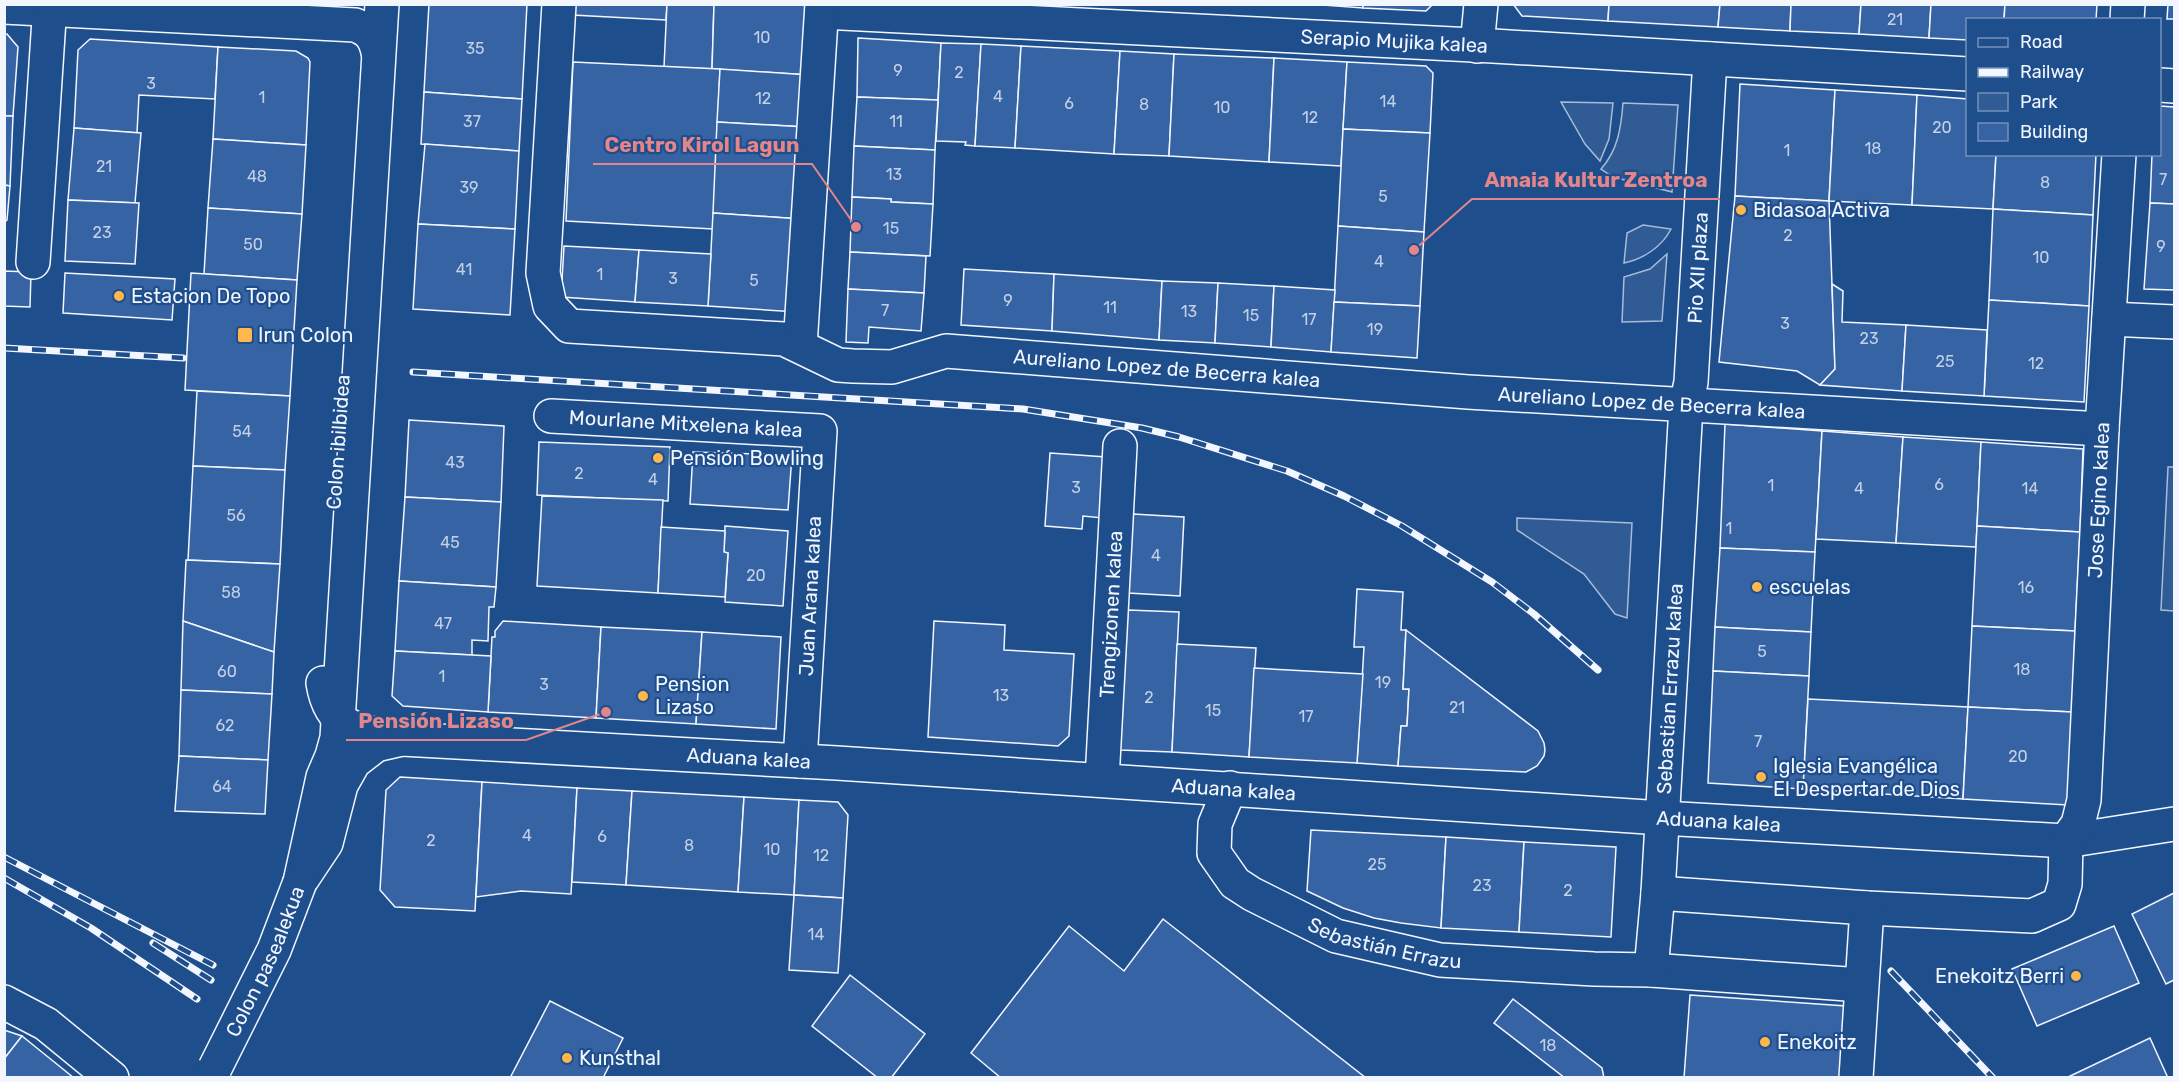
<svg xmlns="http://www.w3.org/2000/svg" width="2179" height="1082" viewBox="0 0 2179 1082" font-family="Rubik,sans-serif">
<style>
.green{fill:#305b95;stroke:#a8bbd7;stroke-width:1.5}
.building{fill:#3563a3;stroke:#f2f6ff;stroke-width:1.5}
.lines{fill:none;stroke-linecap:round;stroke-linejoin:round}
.minor-casing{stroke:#f2f6ff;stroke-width:36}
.major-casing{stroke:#f2f6ff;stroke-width:36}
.minor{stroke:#1f4e8c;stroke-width:33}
.major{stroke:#1f4e8c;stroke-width:33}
.rail-casing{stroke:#f2f6ff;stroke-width:7}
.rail{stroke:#1f4e8c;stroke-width:4.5;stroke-dasharray:14;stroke-linecap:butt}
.major-bridge-casing{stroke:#f2f6ff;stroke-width:36;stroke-linecap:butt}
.major-bridge{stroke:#1f4e8c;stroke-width:33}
.poi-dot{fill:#ffb74d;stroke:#1f4e8c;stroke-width:2}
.labels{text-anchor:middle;stroke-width:4.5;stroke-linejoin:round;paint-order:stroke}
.number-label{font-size:16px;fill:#c3d1e8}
.street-label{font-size:20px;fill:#f2f6ff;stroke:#1f4e8c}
.poi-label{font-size:20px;fill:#f2f6ff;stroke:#1f4e8c;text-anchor:start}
.leader{fill:none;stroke:#e38589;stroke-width:2}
.callout-dot{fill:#e38589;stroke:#1f4e8c;stroke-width:2}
.callout-label{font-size:21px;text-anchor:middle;font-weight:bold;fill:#e38589;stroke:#1f4e8c;stroke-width:4.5;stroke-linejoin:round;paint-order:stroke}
</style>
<rect width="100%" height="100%" fill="#1f4e8c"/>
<g class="green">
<polygon points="1561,102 1613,103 1609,139 1600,161 1585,144"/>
<path d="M1623,103L1678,105L1672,192L1613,177L1601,169C1618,150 1621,128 1623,103Z"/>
<path d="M1643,225L1671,229C1662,247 1643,259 1624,263L1627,233Z"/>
<polygon points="1667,254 1662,321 1622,322 1624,277 1650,269"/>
<polygon points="2168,467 2174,467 2174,611 2161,610"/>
<polygon points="1517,518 1632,523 1627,618 1615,614 1584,574 1517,530"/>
</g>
<g class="building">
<polygon points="429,4 527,4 522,99 424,92"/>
<polygon points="572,4 667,4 666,20 572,15"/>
<polygon points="667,4 714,4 712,69 664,67"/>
<polygon points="714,4 812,4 809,75 712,69"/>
<polygon points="1309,4 1363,4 1363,8"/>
<polygon points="1363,4 1433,4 1426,11 1363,8"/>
<polygon points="1513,4 1609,4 1608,21 1522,16"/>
<polygon points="1609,4 1720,4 1718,27 1608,21"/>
<polygon points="1720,4 1791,4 1790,31 1718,27"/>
<polygon points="1791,4 1861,4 1859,34 1790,31"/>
<polygon points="1861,4 1931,4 1929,38 1859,34"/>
<polygon points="1931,4 2005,4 2004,20 1968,20 1968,40 1929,38"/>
<polygon points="2005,4 2097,4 2096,20 2004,20"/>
<polygon points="2168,4 2174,4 2174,19 2167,19"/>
<polygon points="4,34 7,34 18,47 13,116 4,116"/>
<polygon points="858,38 941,43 938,100 857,97"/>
<polygon points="90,39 218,47 215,99 139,95 137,133 74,128 78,50"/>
<polygon points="941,43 981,44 975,146 965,145 966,142 936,141"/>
<polygon points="981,44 1021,46 1015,148 975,146"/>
<polygon points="1021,46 1120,51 1114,154 1015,148"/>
<polygon points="218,47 296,51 308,58 310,62 306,145 213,139"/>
<polygon points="1120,51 1174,54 1169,156 1114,154"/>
<polygon points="1174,54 1274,58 1269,162 1169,156"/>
<polygon points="1274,58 1347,62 1341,166 1269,162"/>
<polygon points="573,62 720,69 713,229 566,221"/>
<polygon points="1347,62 1426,66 1433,73 1430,133 1343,129"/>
<polygon points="720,69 809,75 806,127 717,122"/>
<polygon points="1740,84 1835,90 1829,201 1735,196"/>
<polygon points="1835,90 1917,95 1912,205 1829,201"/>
<polygon points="424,92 522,99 519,151 421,144"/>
<polygon points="1917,95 1968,99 1968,154 1996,154 1993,209 1912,205"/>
<polygon points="857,97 938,100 935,150 854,146"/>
<polygon points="2160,106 2174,107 2174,204 2150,203 2152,154 2160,154"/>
<polygon points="4,116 13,116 10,186 4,185"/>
<polygon points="717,122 806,127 801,219 713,213"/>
<polygon points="74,128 141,133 135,203 68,200"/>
<polygon points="1343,129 1430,133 1424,232 1338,226"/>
<polygon points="213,139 306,145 302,214 208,208"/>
<polygon points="425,144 519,151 515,229 418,224"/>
<polygon points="854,146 935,150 933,204 891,202 891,199 852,197"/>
<polygon points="1996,154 2096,154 2093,215 1993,209"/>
<polygon points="4,185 10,186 7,220 4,223"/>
<polygon points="1735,196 1829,201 1835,369 1820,385 1797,371 1719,362"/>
<polygon points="852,197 891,199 891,202 933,204 930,256 850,252"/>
<polygon points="68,200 139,203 135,264 65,261"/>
<polygon points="2150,203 2174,204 2174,290 2144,289"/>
<polygon points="208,208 302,214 297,280 204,274"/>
<polygon points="1993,209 2093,215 2089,306 1989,300"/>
<polygon points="713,213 801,219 797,312 708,306"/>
<polygon points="418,224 515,229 510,315 413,309"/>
<polygon points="1338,226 1424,232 1420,306 1334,302"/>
<polygon points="564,246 639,250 635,302 561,297"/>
<polygon points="639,250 711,254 708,306 635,302"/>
<polygon points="850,252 926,256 924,293 848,289"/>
<polygon points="964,269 1054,274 1052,331 961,325"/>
<polygon points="4,271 31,272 30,307 4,306"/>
<polygon points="65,273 175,279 172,320 63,313"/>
<polygon points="191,273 297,280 290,396 185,390"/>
<polygon points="1054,274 1162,281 1159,340 1052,331"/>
<polygon points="1162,281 1218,283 1215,343 1159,340"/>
<polygon points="1218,283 1274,286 1271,347 1215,343"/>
<polygon points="1832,284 1843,291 1842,322 1906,325 1902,391 1820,385 1835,369"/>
<polygon points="1274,286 1335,290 1331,352 1271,347"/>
<polygon points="848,289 924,293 921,331 869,327 868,343 846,342"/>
<polygon points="1989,300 2089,306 2084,402 1984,396"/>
<polygon points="1334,302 1420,306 1417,358 1331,352"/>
<polygon points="1906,325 1987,330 1984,396 1902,391"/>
<polygon points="197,391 290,396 285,470 193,466"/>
<polygon points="409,420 504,426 501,502 405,497"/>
<polygon points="1725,424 1822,431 1815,552 1720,548"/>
<polygon points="1822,431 1903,437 1896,543 1816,539"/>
<polygon points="1903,437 1981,442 1976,547 1896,543"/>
<polygon points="539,442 670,447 668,501 537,495"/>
<polygon points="1981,442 2083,449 2080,532 1977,526"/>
<polygon points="693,452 792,455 788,510 690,504"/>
<polygon points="1050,453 1106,457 1103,518 1083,516 1082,529 1045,526"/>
<polygon points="193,466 285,470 280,564 188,560"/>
<polygon points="542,496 663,500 658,593 537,586"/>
<polygon points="405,497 501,502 496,587 399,581"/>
<polygon points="1133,514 1184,517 1180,596 1128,593"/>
<polygon points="725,526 788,531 783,606 725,602 728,553 724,552"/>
<polygon points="1977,526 2080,532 2075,631 1972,626"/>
<polygon points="661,527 725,531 724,552 728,553 725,597 658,593"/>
<polygon points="1720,548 1815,552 1811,632 1715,627"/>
<polygon points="186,560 280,564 274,652 183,621"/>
<polygon points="399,581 496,587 494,607 489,607 488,641 472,640 472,655 395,651"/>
<polygon points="1357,589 1403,592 1401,630 1406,630 1403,689 1409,689 1407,726 1401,726 1398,766 1357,763 1364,647 1354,647"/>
<polygon points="1128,610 1179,612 1172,752 1120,750"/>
<polygon points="183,621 274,652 272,694 181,690"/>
<polygon points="503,621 601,627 596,718 488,712 492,637 495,637 495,631"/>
<polygon points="934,621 1005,625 1004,650 1074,654 1069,736 1058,746 928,737"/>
<polygon points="1972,626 2075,631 2072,712 1968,707"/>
<polygon points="601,627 702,632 696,724 596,718"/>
<polygon points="1715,627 1811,632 1809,676 1713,671"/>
<polygon points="1406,630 1538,731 1544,743 1545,750 1544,756 1537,766 1526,772 1398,766 1401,726 1407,726 1409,689 1403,689"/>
<polygon points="702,632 781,637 776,729 696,724"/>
<polygon points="1177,644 1256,648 1249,757 1172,752"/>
<polygon points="395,651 491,656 488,712 403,706 392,696"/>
<polygon points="1254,668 1363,674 1357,763 1249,757"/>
<polygon points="1713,671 1809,676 1803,789 1708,783"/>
<polygon points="181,690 272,694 268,760 179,756"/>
<polygon points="1808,699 1968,707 1963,799 1803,789"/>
<polygon points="1968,707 2072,712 2068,805 1963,799"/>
<polygon points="179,756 268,760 265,814 175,811"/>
<polygon points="400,777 482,782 475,911 395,907 380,890 386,790"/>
<polygon points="482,782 577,788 571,894 521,891 476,897"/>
<polygon points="577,788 632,791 626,885 572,882"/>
<polygon points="632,791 744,797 738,892 626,885"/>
<polygon points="744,797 799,800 794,895 738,892"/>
<polygon points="799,800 838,802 848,815 843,898 794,895"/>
<polygon points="1311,830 1446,837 1441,928 1401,923 1374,918 1343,908 1307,891"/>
<polygon points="1446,837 1524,842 1519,932 1441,928"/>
<polygon points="1524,842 1616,847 1611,937 1519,932"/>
<polygon points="2174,893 2174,980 2166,984 2132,914"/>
<polygon points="794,895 843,898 838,973 789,970"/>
<polygon points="1163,919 1205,952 1366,1078 1001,1078 971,1053 1069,926 1124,971"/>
<polygon points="2114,926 2139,983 2037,1026 2012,969"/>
<polygon points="850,975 925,1034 891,1078 878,1078 812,1026"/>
<polygon points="1690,995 1846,1006 1841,1078 1684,1078"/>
<polygon points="1513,999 1602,1068 1604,1078 1565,1078 1494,1023"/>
<polygon points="550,1001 623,1038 603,1078 510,1078"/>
<polygon points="4,1030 22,1036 4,1059"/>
<polygon points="22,1036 74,1078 4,1078 4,1059"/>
<polygon points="2150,1038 2168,1078 2068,1078 2068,1077"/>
</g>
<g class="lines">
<g class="minor-casing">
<g id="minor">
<path id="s1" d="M559,4L543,273L550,306L569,326L784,339L838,365L853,366L892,367L946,351L1468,392L2102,429"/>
<path d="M4,7L355,25C369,30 375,37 378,52"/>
<path id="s2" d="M822,12L1493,46L1968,74"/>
<polyline points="2127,20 2128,4"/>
<polyline points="1477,46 1481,4"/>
<polyline points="2160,85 2174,86"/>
<polyline points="33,262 50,4"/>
<polyline points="2109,319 2174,322"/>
<polyline points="800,346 822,4"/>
<path id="s3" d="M551,416L820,431L800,761"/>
<path id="s4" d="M323,683C331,732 362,731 402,739L837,763L1662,818L2066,841L2174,824"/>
<path id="s5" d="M1102,780L1120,446"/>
<path id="s6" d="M1230,788L1215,824L1214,853L1235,883L1252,894L1336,936L1440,960L1594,969L1651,970L1861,985"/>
<polyline points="300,882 326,843 341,785 354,762 376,745 402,739"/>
<path id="s7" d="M1658,893L1867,908L2032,916L2059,904L2065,884L2066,841L2078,824L2084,800L2102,429L2119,154"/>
<path id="s8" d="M1651,970L1658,893L1686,406L1691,382L1710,59"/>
<polyline points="4,1002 46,1024 112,1078"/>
<polyline points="1856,1078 1867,908"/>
</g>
</g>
<g class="major-casing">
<polyline id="major" points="300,882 323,777 332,756 337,738 382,4"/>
</g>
<use href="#minor" class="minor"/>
<use href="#major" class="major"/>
<g class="rail-casing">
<g id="rail">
<polyline points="4,348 183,358"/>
<polyline points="413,372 1023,409 1142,428 1179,437 1287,471 1344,496 1402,526 1492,582 1534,614 1598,670"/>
<polyline points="4,857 213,965"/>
<polyline points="4,878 91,928 197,999"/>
<polyline points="153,943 211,980"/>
<polyline points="1891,971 1993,1078"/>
</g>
</g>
<use href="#rail" class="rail"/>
<g class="major-bridge-casing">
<g id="major-bridge">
<path id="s9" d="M215,1068L274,950L300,882"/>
</g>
</g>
<use href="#major-bridge" class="major-bridge"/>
</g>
<g class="poi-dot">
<circle cx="1741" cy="210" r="6"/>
<circle cx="119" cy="296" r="6"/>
<rect x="237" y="327" width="16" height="16" rx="3"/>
<circle cx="658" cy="458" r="6"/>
<circle cx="1757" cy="587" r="6"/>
<circle cx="643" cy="696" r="6"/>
<circle cx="1761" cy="777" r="6"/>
<circle cx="2076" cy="976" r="6"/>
<circle cx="1765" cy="1042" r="6"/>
<circle cx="567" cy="1058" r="6"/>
</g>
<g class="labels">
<g class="number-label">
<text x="1895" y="25">21</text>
<text x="762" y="43">10</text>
<text x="475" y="54">35</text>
<text x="898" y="76">9</text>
<text x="959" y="78">2</text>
<text x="151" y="89">3</text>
<text x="998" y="102">4</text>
<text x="262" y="103">1</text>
<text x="763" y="104">12</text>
<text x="1388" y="107">14</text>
<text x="1069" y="109">6</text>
<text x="1144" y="110">8</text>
<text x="1222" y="113">10</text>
<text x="1310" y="123">12</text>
<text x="472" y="127">37</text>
<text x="896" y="127">11</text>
<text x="1942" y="133">20</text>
<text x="1873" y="154">18</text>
<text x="1787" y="156">1</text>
<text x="104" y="172">21</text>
<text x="894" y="180">13</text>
<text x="257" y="182">48</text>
<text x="2163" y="185">7</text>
<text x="2045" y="188">8</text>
<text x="469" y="193">39</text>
<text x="1383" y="202">5</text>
<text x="891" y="234">15</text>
<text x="102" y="238">23</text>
<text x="1788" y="241">2</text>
<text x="253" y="250">50</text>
<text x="2161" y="252">9</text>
<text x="2041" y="263">10</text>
<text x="1379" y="267">4</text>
<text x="464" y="275">41</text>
<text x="600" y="280">1</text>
<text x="673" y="284">3</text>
<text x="754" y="286">5</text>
<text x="1008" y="306">9</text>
<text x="1110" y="313">11</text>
<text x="885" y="316">7</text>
<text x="1189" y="317">13</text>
<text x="1251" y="321">15</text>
<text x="1309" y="325">17</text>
<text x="1785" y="329">3</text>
<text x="1375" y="335">19</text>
<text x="1869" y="344">23</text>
<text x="1945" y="367">25</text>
<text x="2036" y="369">12</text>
<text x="242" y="437">54</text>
<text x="455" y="468">43</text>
<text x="579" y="479">2</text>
<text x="653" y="485">4</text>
<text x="1939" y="490">6</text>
<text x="1771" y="491">1</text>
<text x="1076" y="493">3</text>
<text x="1859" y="494">4</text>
<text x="2030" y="494">14</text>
<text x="236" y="521">56</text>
<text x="1729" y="534">1</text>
<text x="450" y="548">45</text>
<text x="1156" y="561">4</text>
<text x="756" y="581">20</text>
<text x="2026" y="593">16</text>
<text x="231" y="598">58</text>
<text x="443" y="629">47</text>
<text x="1762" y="657">5</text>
<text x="2022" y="675">18</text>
<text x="227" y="677">60</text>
<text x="442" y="682">1</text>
<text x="1383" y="688">19</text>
<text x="544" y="690">3</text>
<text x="1001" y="701">13</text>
<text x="1149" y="703">2</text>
<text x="1457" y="713">21</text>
<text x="1213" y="716">15</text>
<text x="1306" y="722">17</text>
<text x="225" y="731">62</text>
<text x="1758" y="747">7</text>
<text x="2018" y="762">20</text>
<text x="222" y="792">64</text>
<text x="527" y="841">4</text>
<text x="602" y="842">6</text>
<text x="431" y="846">2</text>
<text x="689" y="851">8</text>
<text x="772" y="855">10</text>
<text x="821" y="861">12</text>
<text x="1377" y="870">25</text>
<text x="1482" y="891">23</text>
<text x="1568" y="896">2</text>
<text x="816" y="940">14</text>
<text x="1548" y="1051">18</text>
</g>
<g class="street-label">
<text dy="7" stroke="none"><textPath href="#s2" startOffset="573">Serapio Mujika kalea</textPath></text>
<text dy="7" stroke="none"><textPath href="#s8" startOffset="704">Pio XII plaza</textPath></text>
<text dy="7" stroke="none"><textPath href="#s1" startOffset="938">Aureliano Lopez de Becerra kalea</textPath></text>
<text dy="7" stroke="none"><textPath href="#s1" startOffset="1424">Aureliano Lopez de Becerra kalea</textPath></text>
<text dy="7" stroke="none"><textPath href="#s3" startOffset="135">Mourlane Mitxelena kalea</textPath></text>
<text transform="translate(338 442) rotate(-86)" y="7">Colon ibilbidea</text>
<text dy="7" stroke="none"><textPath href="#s7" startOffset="814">Jose Egino kalea</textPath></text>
<text transform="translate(810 596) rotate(-87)" y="7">Juan Arana kalea</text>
<text dy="7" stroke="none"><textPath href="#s5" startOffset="166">Trengizonen kalea</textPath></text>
<text dy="7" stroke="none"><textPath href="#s8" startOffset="282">Sebastian Errazu kalea</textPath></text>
<text dy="7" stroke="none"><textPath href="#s4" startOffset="454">Aduana kalea</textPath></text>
<text dy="7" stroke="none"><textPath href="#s4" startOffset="940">Aduana kalea</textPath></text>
<text dy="7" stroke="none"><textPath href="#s4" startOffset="1426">Aduana kalea</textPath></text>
<text dy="7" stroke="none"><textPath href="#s6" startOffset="268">Sebastián Errazu</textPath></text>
<text dy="7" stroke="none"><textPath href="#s9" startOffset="118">Colon pasealekua</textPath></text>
</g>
<g class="poi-label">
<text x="1753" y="217">Bidasoa Activa</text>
<text x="131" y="303">Estacion De Topo</text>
<text x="258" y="342">Irun Colon</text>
<text x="670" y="465">Pensión Bowling</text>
<text x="1769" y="594">escuelas</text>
<text x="655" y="691">Pension<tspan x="655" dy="23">Lizaso</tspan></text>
<text x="1773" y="773">Iglesia Evangélica<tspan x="1773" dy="23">El Despertar de Dios</tspan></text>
<text x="2064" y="983" text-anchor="end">Enekoitz Berri</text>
<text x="1777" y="1049">Enekoitz</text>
<text x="579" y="1065">Kunsthal</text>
</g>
</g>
<path class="leader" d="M856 227L812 164H593M1414 250L1472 199H1720M606 712L526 740H346"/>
<g class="callout-dot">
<circle cx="856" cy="227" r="6"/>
<circle cx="1414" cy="250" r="6"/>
<circle cx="606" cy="712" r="6"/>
</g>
<g class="callout-label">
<text x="702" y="152">Centro Kirol Lagun</text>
<text x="1596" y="187">Amaia Kultur Zentroa</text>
<text x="436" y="728">Pensión Lizaso</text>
</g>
<rect width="2179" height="1082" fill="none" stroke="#f2f6ff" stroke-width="12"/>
<rect x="1966" y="18" width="195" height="138" fill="#1f4e8c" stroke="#7391ba" stroke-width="1.5"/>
<rect x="1978" y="38" width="30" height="9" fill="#1f4e8c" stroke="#7391ba" stroke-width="1.5"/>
<text x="2020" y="48" font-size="18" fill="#f2f6ff">Road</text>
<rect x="1978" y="68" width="30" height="9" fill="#f2f6ff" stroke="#7391ba" stroke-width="1.5"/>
<text x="2020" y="78" font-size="18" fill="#f2f6ff">Railway</text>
<rect x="1978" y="93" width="30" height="18" fill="#305b95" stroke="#7391ba" stroke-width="1.5"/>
<text x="2020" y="108" font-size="18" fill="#f2f6ff">Park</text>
<rect x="1978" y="123" width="30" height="18" fill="#3563a3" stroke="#7391ba" stroke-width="1.5"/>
<text x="2020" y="138" font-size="18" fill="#f2f6ff">Building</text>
</svg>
